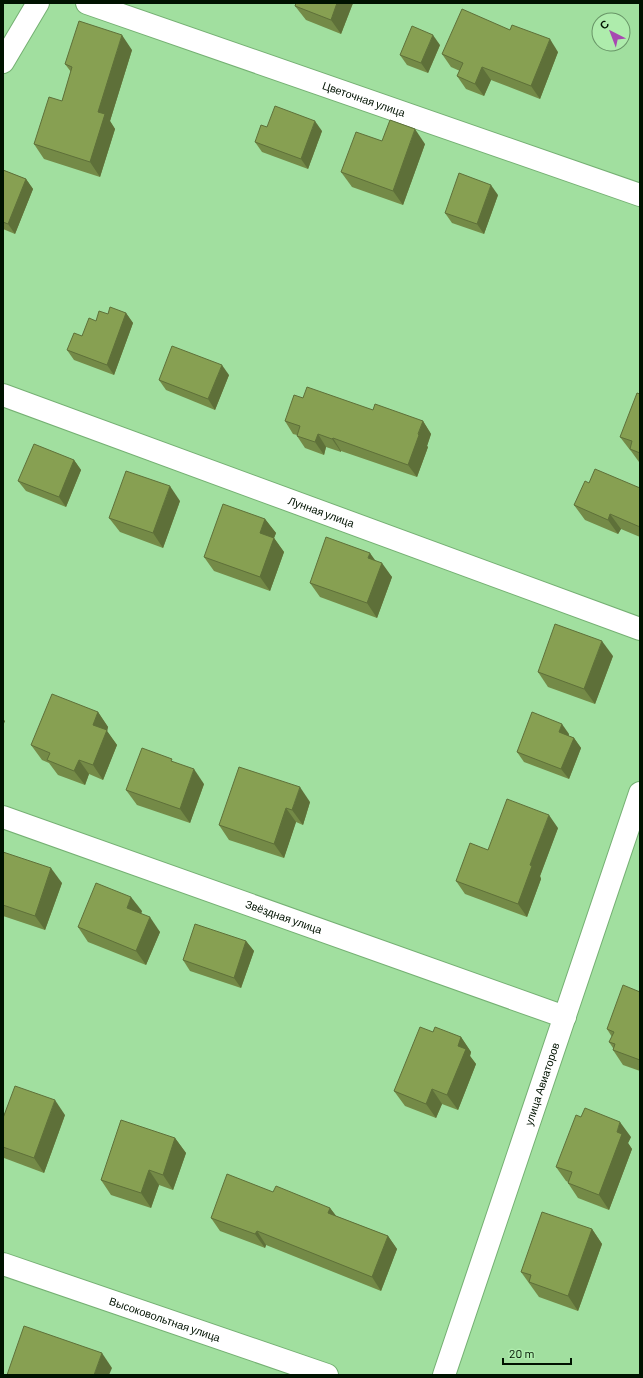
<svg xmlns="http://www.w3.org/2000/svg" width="643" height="1378" viewBox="0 0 643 1378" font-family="Barlow,sans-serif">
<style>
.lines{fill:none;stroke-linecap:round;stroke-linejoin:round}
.minor-casing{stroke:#75b073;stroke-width:24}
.minor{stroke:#fff;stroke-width:22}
.wall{fill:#748a47}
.shaded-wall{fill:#5e7039}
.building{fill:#87a052;stroke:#5e7039}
.labels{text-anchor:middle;stroke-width:3;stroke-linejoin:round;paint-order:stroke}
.street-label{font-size:11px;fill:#001200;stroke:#aeecac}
</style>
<rect width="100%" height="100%" fill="#a1df9f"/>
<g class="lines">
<g class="minor-casing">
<g id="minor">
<path id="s1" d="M87,3L640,195"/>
<polyline points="3,62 38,3"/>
<path id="s2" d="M3,395L640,629"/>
<path id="s3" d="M3,817L565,1017"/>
<path id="s4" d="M3,1264L327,1375"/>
<path id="s5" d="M444,1375L640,793"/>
</g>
</g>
<use href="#minor" class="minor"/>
</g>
<g class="wall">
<polygon points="353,3 341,34 306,20 295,6"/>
<polygon points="440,45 428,73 407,65 400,55"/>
<polygon points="132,50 110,121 115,129 100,177 44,159 34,144 62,101 71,72 65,64"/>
<polygon points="558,52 540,99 491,80 484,96 466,89 457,76 460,71 451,67 442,54"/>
<polygon points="267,127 322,131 308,169 262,152 255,142"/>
<polygon points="382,141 425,144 403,205 352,187 341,172"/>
<polygon points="3,170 26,179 33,189 15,234 3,229"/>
<polygon points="498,195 484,234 452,223 445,213"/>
<polygon points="126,313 133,323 114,375 74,360 67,350 82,336 96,321 108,314"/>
<polygon points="229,375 215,410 166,390 159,380"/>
<polygon points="640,394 640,462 639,462 631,451 630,450 620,437"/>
<polygon points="303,398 373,410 423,421 431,434 427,446 428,447 417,477 341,451 341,452 326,447 324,455 305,448 297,436 297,435 293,434 285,421"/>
<polygon points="74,460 81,470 66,507 26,491 18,481"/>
<polygon points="589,483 640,488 640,537 621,529 618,534 585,520 574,505"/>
<polygon points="180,501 163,548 120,532 109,518"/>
<polygon points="265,519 276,533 274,538 284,552 270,591 214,571 204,557"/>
<polygon points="375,560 392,577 377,618 320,597 310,583"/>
<polygon points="613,656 595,704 548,687 538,672"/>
<polygon points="98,712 108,727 107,731 117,745 103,780 89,774 85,785 58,775 49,763 42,760 31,745"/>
<polygon points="569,734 569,736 574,738 581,748 569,779 524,762 517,752"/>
<polygon points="204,784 190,823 137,805 126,790"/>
<polygon points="310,802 303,825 296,822 284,858 229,840 219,825"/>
<polygon points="558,828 540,876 541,879 527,917 465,894 456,881 488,850"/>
<polygon points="3,852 62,883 45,930 3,916"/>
<polygon points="142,911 141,914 160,932 146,965 88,942 78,927"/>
<polygon points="246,941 254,951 241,988 190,971 183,960"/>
<polygon points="640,992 640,1071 623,1065 613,1050 613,1048 609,1042 612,1037 607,1029"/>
<polygon points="433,1032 461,1037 471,1052 470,1056 476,1064 458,1110 442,1104 436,1118 405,1106 394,1091"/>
<polygon points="65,1115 44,1173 4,1158 3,1157 3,1118"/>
<polygon points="631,1137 628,1143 632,1149 609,1210 578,1198 568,1183 568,1182 566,1181 556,1167"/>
<polygon points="175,1138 186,1153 173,1190 159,1185 151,1208 111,1195 101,1180"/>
<polygon points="273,1192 330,1208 336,1216 388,1236 397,1249 381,1291 266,1245 265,1248 220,1231 211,1218"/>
<polygon points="592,1229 602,1244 578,1311 539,1297 521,1272"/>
</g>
<g class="shaded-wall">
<polygon points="337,3 353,3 341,34 331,20"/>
<polygon points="122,35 132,50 110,121 115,129 100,177 90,162 98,112"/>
<polygon points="433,35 440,45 428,73 421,63"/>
<polygon points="550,39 558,52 540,99 531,86"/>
<polygon points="482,67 491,80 484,96 475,84"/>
<polygon points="315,121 322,131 308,169 301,159"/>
<polygon points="415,129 425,144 403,205 393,191"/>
<polygon points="26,179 33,189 15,234 8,224"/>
<polygon points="491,185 498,195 484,234 477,224"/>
<polygon points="126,313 133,323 114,375 107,365"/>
<polygon points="222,365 229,375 215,410 208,399"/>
<polygon points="423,421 431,434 427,446 428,447 417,477 408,465"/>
<polygon points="318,434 326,447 324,455 315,442"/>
<polygon points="333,438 341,451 341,452 332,439"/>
<polygon points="74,460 81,470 66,507 59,497"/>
<polygon points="170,486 180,501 163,548 153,533"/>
<polygon points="610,514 621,529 618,534 608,520"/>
<polygon points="265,519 276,533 274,538 284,552 270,591 260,577 260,533"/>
<polygon points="370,553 380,567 382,563 392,577 377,618 367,603 368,558"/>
<polygon points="602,641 613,656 595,704 584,689"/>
<polygon points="98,712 108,727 107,731 117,745 103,780 93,765 93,725"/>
<polygon points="3,719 5,721 3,726"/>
<polygon points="562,724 569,734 566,742 559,732"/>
<polygon points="574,738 581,748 569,779 561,769"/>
<polygon points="79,760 89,774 85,785 74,771"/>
<polygon points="194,769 204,784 190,823 180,809"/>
<polygon points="300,787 310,802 303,825 292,810"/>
<polygon points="286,808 296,822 284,858 274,844"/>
<polygon points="549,815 558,828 540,876 541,879 527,917 518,904 530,865"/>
<polygon points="51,868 62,883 45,930 35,916"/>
<polygon points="131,897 142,911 137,923 127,908"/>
<polygon points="150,917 160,932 146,965 136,951"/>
<polygon points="246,941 254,951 241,988 234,978"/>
<polygon points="461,1037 471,1052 470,1056 476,1064 458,1110 447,1095 458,1046"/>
<polygon points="432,1089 442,1104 436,1118 426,1104"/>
<polygon points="55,1100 65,1115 44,1173 34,1158"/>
<polygon points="620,1122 631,1137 628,1143 632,1149 609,1210 599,1195 617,1132"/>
<polygon points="175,1138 186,1153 173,1190 163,1175"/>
<polygon points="149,1170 159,1185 151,1208 141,1193"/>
<polygon points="330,1208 340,1221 328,1213"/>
<polygon points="592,1229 602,1244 578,1311 568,1296"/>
<polygon points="257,1231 266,1245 265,1248 255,1234"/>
<polygon points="388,1236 397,1249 381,1291 372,1277"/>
<polygon points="102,1353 112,1368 109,1375 94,1375"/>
</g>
<g class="building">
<polygon points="296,3 337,3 331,20 295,6"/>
<polygon points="462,9 510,30 512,25 550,39 531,86 482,67 475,84 457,76 463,63 442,54"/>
<polygon points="79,21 122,35 98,112 105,114 90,162 34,144 49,97 62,101 72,67 65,64"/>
<polygon points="412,26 433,35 421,63 400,55"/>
<polygon points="275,106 315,121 301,159 255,142 261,125 267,127"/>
<polygon points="390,120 415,129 393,191 341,172 356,132 382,141"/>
<polygon points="3,170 26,179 8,224 3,222"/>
<polygon points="459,173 491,185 477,224 445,213"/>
<polygon points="110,307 126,313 107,365 67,350 74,333 82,336 89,318 96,321 99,311 108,314"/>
<polygon points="172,346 222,365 208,399 159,380"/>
<polygon points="307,387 373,410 375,404 423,421 418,434 419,435 408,465 333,438 332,439 318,434 315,442 297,436 300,426 285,421 294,395 303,398"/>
<polygon points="637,393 640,394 640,453 630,449 632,441 620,437"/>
<polygon points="34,444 74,460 59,497 18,481"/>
<polygon points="595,469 640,488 640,527 610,514 608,520 574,505 585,481 589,483"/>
<polygon points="126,471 170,486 153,533 109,518"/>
<polygon points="223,504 265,519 260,533 274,538 260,577 204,557"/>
<polygon points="326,537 370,553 368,558 382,563 367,603 310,583"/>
<polygon points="555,624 602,641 584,689 538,672"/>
<polygon points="52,694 98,712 93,725 107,730 93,765 79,760 74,771 47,760 50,753 31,745"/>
<polygon points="532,712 562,724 559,732 574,738 561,769 517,752"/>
<polygon points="142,748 172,759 171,761 194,769 180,809 126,790"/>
<polygon points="239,767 300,787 292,810 286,808 274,844 219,825"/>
<polygon points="507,799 549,815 530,865 532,866 518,904 456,881 470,843 488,850"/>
<polygon points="3,852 51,868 35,916 3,905"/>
<polygon points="96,883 131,897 127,908 150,917 136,951 78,927"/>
<polygon points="195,924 246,941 234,978 183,960"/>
<polygon points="623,985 640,992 640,1060 613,1050 615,1044 609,1042 614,1032 607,1029"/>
<polygon points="420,1027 433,1032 435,1027 461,1037 458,1046 466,1049 447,1095 432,1089 426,1104 394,1091"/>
<polygon points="15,1086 55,1100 34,1158 3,1147 3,1118"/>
<polygon points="585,1108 620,1122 617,1132 622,1134 599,1195 568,1183 572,1172 556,1167 576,1115 581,1117"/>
<polygon points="121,1120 175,1138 163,1175 149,1170 141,1193 101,1180"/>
<polygon points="227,1174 273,1192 276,1186 330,1208 328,1213 388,1236 372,1277 257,1231 255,1234 211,1218"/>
<polygon points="542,1212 592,1229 568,1296 529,1282 531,1275 521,1272"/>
<polygon points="24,1326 102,1353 94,1375 7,1375"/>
</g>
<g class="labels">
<g class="street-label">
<text dy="4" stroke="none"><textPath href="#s1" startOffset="293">Цветочная улица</textPath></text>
<text dy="4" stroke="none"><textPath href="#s2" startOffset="339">Лунная улица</textPath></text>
<text dy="4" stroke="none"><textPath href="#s3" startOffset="298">Звёздная улица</textPath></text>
<text dy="4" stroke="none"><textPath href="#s5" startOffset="307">улица Авиаторов</textPath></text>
<text dy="4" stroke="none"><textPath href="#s4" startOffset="171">Высоковольтная улица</textPath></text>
</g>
</g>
<rect width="643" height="1378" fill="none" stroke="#001200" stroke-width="8"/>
<g transform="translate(611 32) rotate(318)"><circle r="19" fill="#aeecac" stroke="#689567"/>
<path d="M0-3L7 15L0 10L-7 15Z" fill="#a748b1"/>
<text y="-6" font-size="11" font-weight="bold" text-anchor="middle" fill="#001200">С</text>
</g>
<path d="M503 1358v6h68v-6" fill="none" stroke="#001200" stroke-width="2"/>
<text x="509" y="1358" font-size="12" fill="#001200" stroke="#aeecac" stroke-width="3" paint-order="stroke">20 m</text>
</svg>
